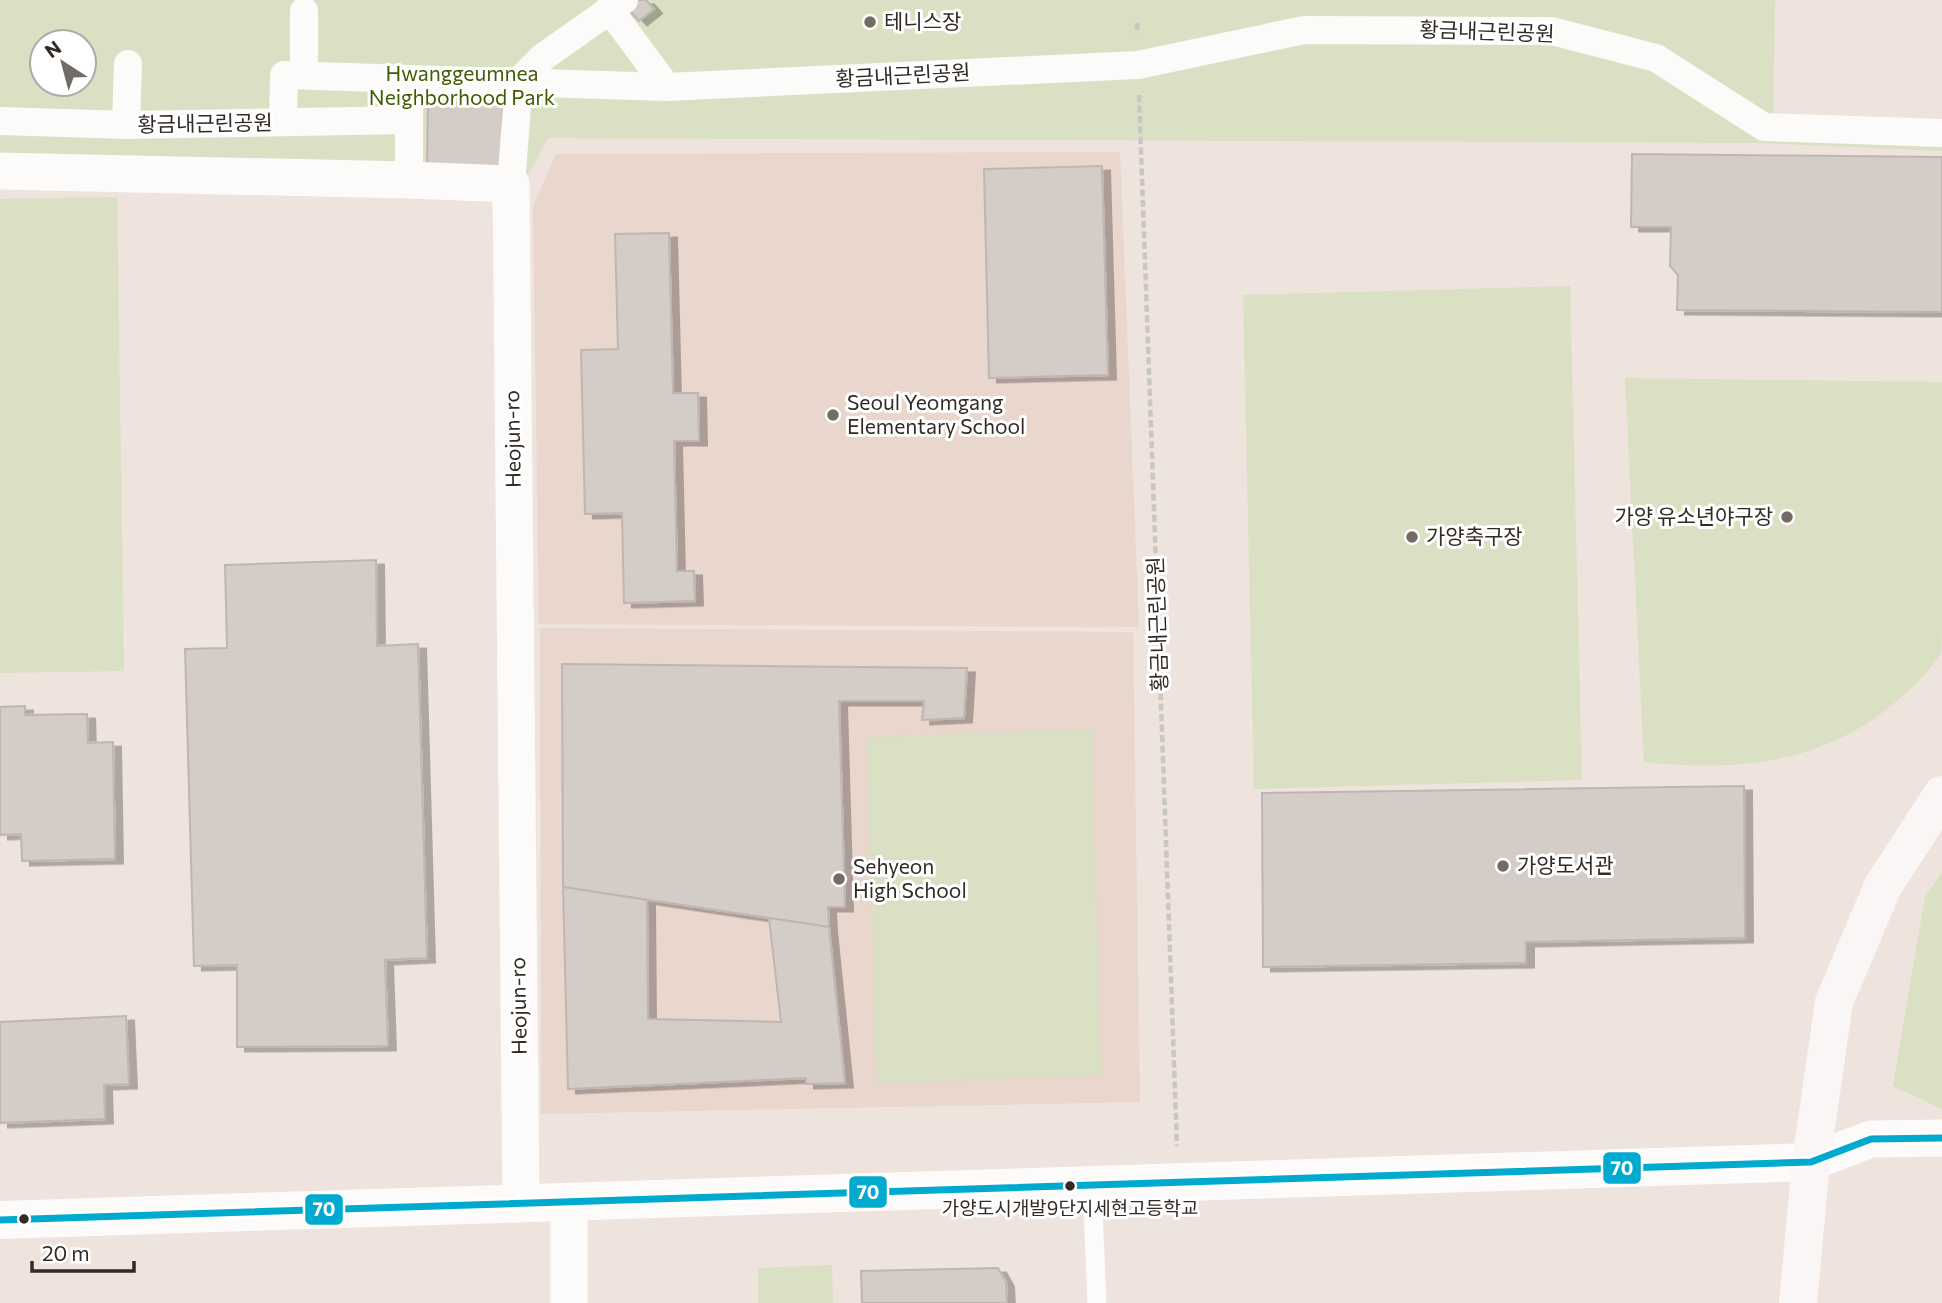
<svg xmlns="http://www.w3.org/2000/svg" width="1942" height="1303" viewBox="0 0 1942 1303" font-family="Commissioner,'Noto Sans KR',sans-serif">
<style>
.built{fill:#e9d6cc}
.green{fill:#d9e0c3;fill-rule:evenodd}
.building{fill:#d4ccc7;stroke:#bfb6b2;stroke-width:2;filter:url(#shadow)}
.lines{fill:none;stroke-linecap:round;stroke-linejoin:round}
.path{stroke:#c9c6c4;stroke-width:4.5;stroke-dasharray:7 3.5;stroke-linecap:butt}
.service{stroke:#fcfbfa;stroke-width:19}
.pedestrian{stroke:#fcfbfa;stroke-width:28}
.minor{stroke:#fcfbfa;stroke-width:37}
.tertiary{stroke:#fcfbfa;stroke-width:38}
.secondary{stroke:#faf6f5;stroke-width:38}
.bus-1-casing{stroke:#fff;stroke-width:12}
.bus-1{stroke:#00a9ce;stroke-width:7}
.poi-dot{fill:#736b65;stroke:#fff;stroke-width:2.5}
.bus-dot{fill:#312a25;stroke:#fff;stroke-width:2.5}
.labels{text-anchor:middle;stroke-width:6;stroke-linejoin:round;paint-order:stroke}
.bus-label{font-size:19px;fill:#312a25;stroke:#fff}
.poi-label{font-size:21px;fill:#312a25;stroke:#fff;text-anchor:start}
.street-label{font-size:21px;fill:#312a25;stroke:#fff}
.park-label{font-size:21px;fill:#405c00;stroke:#fff}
.line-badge{stroke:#fff;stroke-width:2.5}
.badge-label{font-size:19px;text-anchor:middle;font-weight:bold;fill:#fff}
</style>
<defs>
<filter id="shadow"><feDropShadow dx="8" dy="4.5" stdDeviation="0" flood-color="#0004"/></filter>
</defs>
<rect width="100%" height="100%" fill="#eee3dd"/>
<g class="built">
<polygon points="1120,152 1139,627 539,624 533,206 556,154"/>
<polygon points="540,628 1133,632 1140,1102 541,1114"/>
</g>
<g class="green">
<path d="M0,0H1775L1773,116L1942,120V151L1759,143L548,138L529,174L0,162ZM42,42H84V84H42Z"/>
<polygon points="117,197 124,671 0,673 0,199"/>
<polygon points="1570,286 1582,780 1254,789 1243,295"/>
<path d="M1625,378L1942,382C1942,453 1942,524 1942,595C1942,608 1942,643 1941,653C1931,670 1913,687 1898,700C1824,764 1738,772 1644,762Z"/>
<polygon points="1091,730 1101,1075 877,1083 867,737"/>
<polygon points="1942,872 1942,1109 1893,1086 1925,897"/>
<polygon points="832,1265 833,1303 758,1303 758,1268"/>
</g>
<g class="building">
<polygon points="638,0 646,0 654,9 639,21 628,9"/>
<polygon points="428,102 503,104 501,166 427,165"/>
<polygon points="1632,154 1942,157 1942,312 1677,310 1678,275 1670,266 1671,227 1631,227"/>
<polygon points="1102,166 1108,375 989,378 984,169"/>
<polygon points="669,233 673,393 698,393 699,441 674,441 677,571 694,571 695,601 624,603 622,513 585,514 581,350 618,349 615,234"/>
<polygon points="376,560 377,646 418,644 427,958 385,960 388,1046 237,1047 237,965 194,966 185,649 227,648 225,565"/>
<polygon points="562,664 967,668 964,718 922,720 924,701 839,701 845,907 828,907 829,927 563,887"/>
<polygon points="25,706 25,715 87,714 88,743 113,742 115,859 22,861 21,834 0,835 0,707"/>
<polygon points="1744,786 1745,938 1526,942 1526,963 1263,967 1262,793"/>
<polygon points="563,887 647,900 648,1019 781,1022 769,918 829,927 845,1083 806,1084 806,1078 568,1089"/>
<polygon points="126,1016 129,1084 104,1085 105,1119 0,1123 0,1022"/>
<polygon points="998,1268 1006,1282 1007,1303 862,1303 861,1271"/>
</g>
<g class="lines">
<g class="path">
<polyline points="1137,23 1137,34"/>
<polyline points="1139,95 1177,1146"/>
</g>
<polyline class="service" points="1092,1185 1097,1303"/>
<g class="pedestrian">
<polyline points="609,9 667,87"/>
<polyline points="304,11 304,75"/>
<polyline points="409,120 409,180"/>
<polyline points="0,121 126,125 409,120 410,79 667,87 1138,65 1304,30 1552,31 1656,58 1764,127 1942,133"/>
<polyline points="283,122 284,75 410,79"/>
<polyline points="126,125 128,64"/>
<polyline points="511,184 519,81 543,57 624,0"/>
</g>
<g class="minor">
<polyline points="0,171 409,180 511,184 521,1204"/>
<polyline points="1811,1162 1871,1139 1942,1138"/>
<polyline points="569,1202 569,1303"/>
</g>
<polyline class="tertiary" points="0,1220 1811,1162"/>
<polyline class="secondary" points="1798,1303 1811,1162 1834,1002 1883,886 1942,795"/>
<g class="bus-1-casing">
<polyline id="bus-1" points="0,1220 1811,1162 1871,1139 1942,1138"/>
</g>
<use href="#bus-1" class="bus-1"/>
</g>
<g class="poi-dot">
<circle cx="870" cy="22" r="7"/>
<circle cx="833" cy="415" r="7"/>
<circle cx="1787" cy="517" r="7"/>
<circle cx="1412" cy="537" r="7"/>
<circle cx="1503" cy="866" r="7"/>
<circle cx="839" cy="879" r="7"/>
</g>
<g class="bus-dot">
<circle cx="1070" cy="1186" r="6"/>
<circle cx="24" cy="1219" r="6"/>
</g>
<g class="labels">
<g class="bus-label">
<text x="1070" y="1215">가양도시개발9단지세현고등학교</text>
</g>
<g class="poi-label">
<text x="884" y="29">테니스장</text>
<text x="847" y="410">Seoul Yeomgang<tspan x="847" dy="24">Elementary School</tspan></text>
<text x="1773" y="524" text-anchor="end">가양 유소년야구장</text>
<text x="1426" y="544">가양축구장</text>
<text x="1517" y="873">가양도서관</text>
<text x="853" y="874">Sehyeon<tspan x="853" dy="24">High School</tspan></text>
</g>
<g class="street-label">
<text transform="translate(1487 32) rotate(2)" y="7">황금내근린공원</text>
<text transform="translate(903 76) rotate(-3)" y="7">황금내근린공원</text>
<text transform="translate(205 124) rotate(-1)" y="7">황금내근린공원</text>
<text transform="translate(513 439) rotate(-91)" y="7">Heojun-ro</text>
<text transform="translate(1158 624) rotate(-92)" y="7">황금내근린공원</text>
<text transform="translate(519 1006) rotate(-91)" y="7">Heojun-ro</text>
</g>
<g class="park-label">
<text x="462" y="81">Hwanggeumnea<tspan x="462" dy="24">Neighborhood Park</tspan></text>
</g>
</g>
<g class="line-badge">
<rect x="1602" y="1151" width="40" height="34" rx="7" fill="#00a9ce"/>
<rect x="848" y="1175" width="40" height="34" rx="7" fill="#00a9ce"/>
<rect x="304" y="1193" width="40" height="33" rx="7" fill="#00a9ce"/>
</g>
<g class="badge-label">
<text x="1622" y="1175">70</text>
<text x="868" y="1199">70</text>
<text x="324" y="1216">70</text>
</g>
<g transform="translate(63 63) rotate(324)"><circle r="33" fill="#ffffff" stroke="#adaaa8" stroke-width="2"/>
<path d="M0-5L12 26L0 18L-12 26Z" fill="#736b65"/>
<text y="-10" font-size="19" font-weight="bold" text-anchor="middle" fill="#312a25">N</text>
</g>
<path d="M32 1261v10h102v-10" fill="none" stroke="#312a25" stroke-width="3.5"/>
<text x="42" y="1261" font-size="21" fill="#312a25" stroke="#ffffff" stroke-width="5" paint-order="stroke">20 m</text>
</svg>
